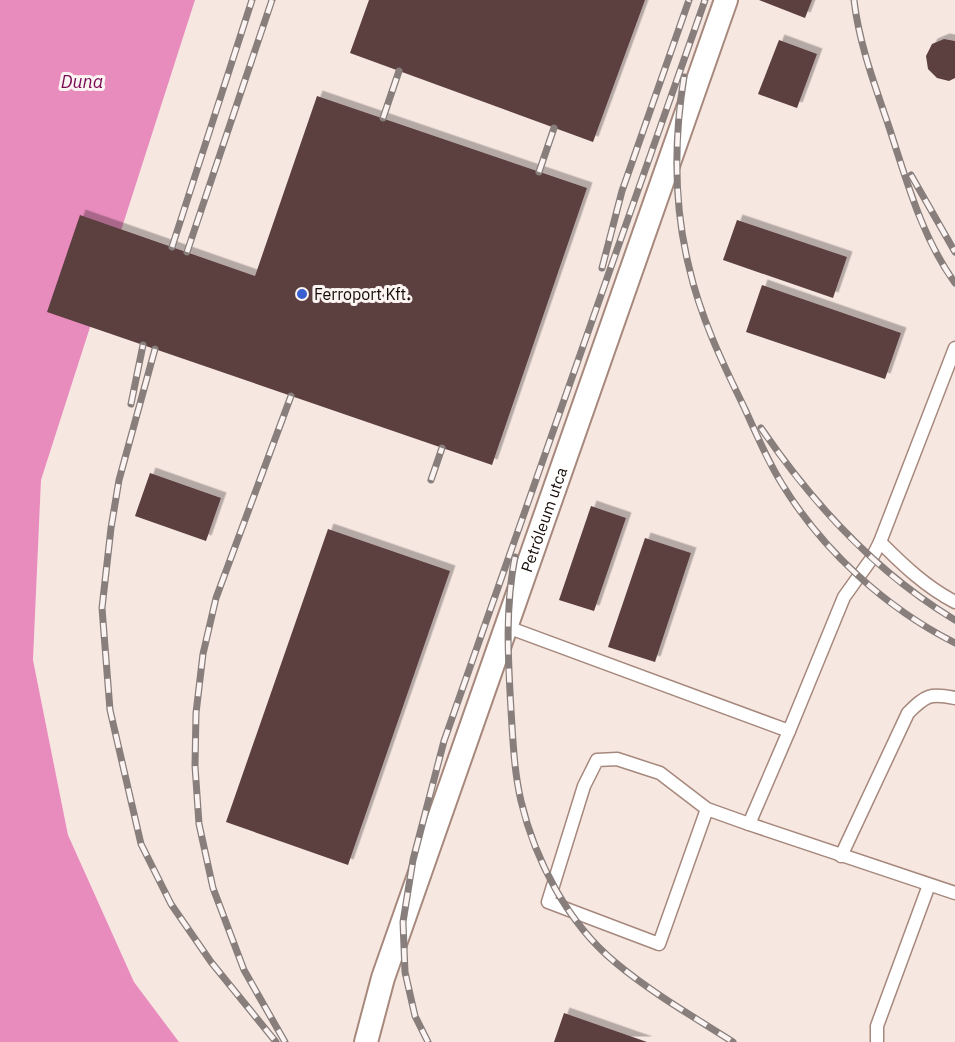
<svg xmlns="http://www.w3.org/2000/svg" width="955" height="1042" viewBox="0 0 955 1042" font-family="'IBM Plex Sans',sans-serif">
<style>
.built{fill:#f7e7e1}
.water{fill:#e78cbc}
.building{fill:#5b3f40;filter:url(#shadow)}
.lines{fill:none;stroke-linecap:round;stroke-linejoin:round}
.lane-casing{stroke:#a6887c;stroke-width:15}
.street-casing{stroke:#a6887c;stroke-width:26}
.lane{stroke:#fff;stroke-width:12}
.street{stroke:#fff;stroke-width:22}
.rail-casing{stroke:#887f7c;stroke-width:7}
.rail{stroke:#fbf4f2;stroke-width:4.5;stroke-dasharray:14;stroke-linecap:butt}
.poi-dot{fill:#395fd0;stroke:#fbf4f2;stroke-width:2}
.labels{text-anchor:middle;stroke-width:6;stroke-linejoin:round;paint-order:stroke}
.poi-label{font-size:16px;fill:#160b07;stroke:#fbf4f2;text-anchor:start}
.street-label{font-size:16px;fill:#160b07;stroke:#fbf4f2}
.water-label{font-size:18px;font-style:italic;fill:#790a53;stroke:#fbf4f2}
</style>
<defs>
<filter id="shadow"><feDropShadow dx="5.5" dy="-5.5" stdDeviation="0" flood-color="#0004"/></filter>
</defs>
<rect width="100%" height="100%" fill="#fbf4f2"/>
<polygon class="built" points="195,0 955,0 955,1042 179,1042 134,982 68,835 33,660 41,480"/>
<polygon class="water" points="0,0 195,0 41,480 33,660 68,835 134,982 179,1042 0,1042"/>
<g class="building">
<polygon points="369,0 645,0 593,142 350,53"/>
<polygon points="759,0 812,0 805,18"/>
<polygon points="944,39 955,41 955,78 949,81 937,78 928,69 926,56 932,44"/>
<polygon points="779,40 817,54 797,108 758,94"/>
<polygon points="317,96 587,188 492,465 47,312 80,215 255,276"/>
<polygon points="737,220 847,257 833,298 723,260"/>
<polygon points="762,285 901,333 885,379 746,332"/>
<polygon points="150,473 221,498 206,541 135,516"/>
<polygon points="591,506 626,518 594,611 559,600"/>
<polygon points="328,529 450,571 348,865 226,822"/>
<polygon points="645,538 691,553 655,662 608,647"/>
<polygon points="564,1013 647,1042 554,1042"/>
</g>
<g class="lines">
<g class="lane-casing">
<g id="lane">
<path d="M880,542C903,565 926,587 955,602"/>
<polyline points="507,627 789,731 844,597 872,558 880,542 955,348"/>
<polyline points="707,809 659,944 548,902 584,786 597,760 617,759 660,773 707,809 749,824 789,731"/>
<polyline points="749,824 955,893"/>
<path d="M841,856L908,713C926,695 930,693 955,698"/>
<polyline points="877,1042 877,1026 929,885"/>
</g>
</g>
<g class="street-casing">
<g id="street">
<path id="s1" d="M366,1042L383,978L726,0"/>
</g>
</g>
<use href="#lane" class="lane"/>
<use href="#street" class="street"/>
<g class="rail-casing">
<g id="rail">
<path d="M854,0C859,43 874,83 888,124C906,178 921,236 955,283"/>
<path d="M684,77C674,139 674,206 689,267C700,316 722,362 744,407C756,433 767,460 782,484C823,551 886,608 955,643"/>
<polyline points="383,118 399,71"/>
<polyline points="539,172 554,128"/>
<polyline points="911,175 955,252"/>
<polyline points="172,247 252,0"/>
<polyline points="187,252 272,0"/>
<polyline points="602,268 622,191 689,0"/>
<polyline points="155,349 119,480 111,528 102,608 110,710 141,844 171,904 211,962 276,1042"/>
<polyline points="131,404 143,345"/>
<path d="M761,428C813,504 875,572 955,620"/>
<polyline points="431,480 442,448"/>
<path d="M515,557C505,608 508,658 511,710C513,741 514,771 521,801C535,860 568,924 616,963C652,993 694,1017 733,1042"/>
<polyline points="285,1042 244,970 213,888 199,824 195,766 196,713 203,654 216,598 291,396"/>
<polyline points="428,1042 415,1016 405,972 403,922 413,860 444,741 705,0"/>
</g>
</g>
<use href="#rail" class="rail"/>
</g>
<circle class="poi-dot" cx="302" cy="294" r="6"/>
<g class="labels">
<g class="poi-label">
<text x="314" y="300">Ferroport Kft.</text>
</g>
<g class="street-label">
<text dy="6" stroke="none"><textPath href="#s1" startOffset="552">Petróleum utca</textPath></text>
</g>
<g class="water-label">
<text x="82" y="88">Duna</text>
</g>
</g>
</svg>
